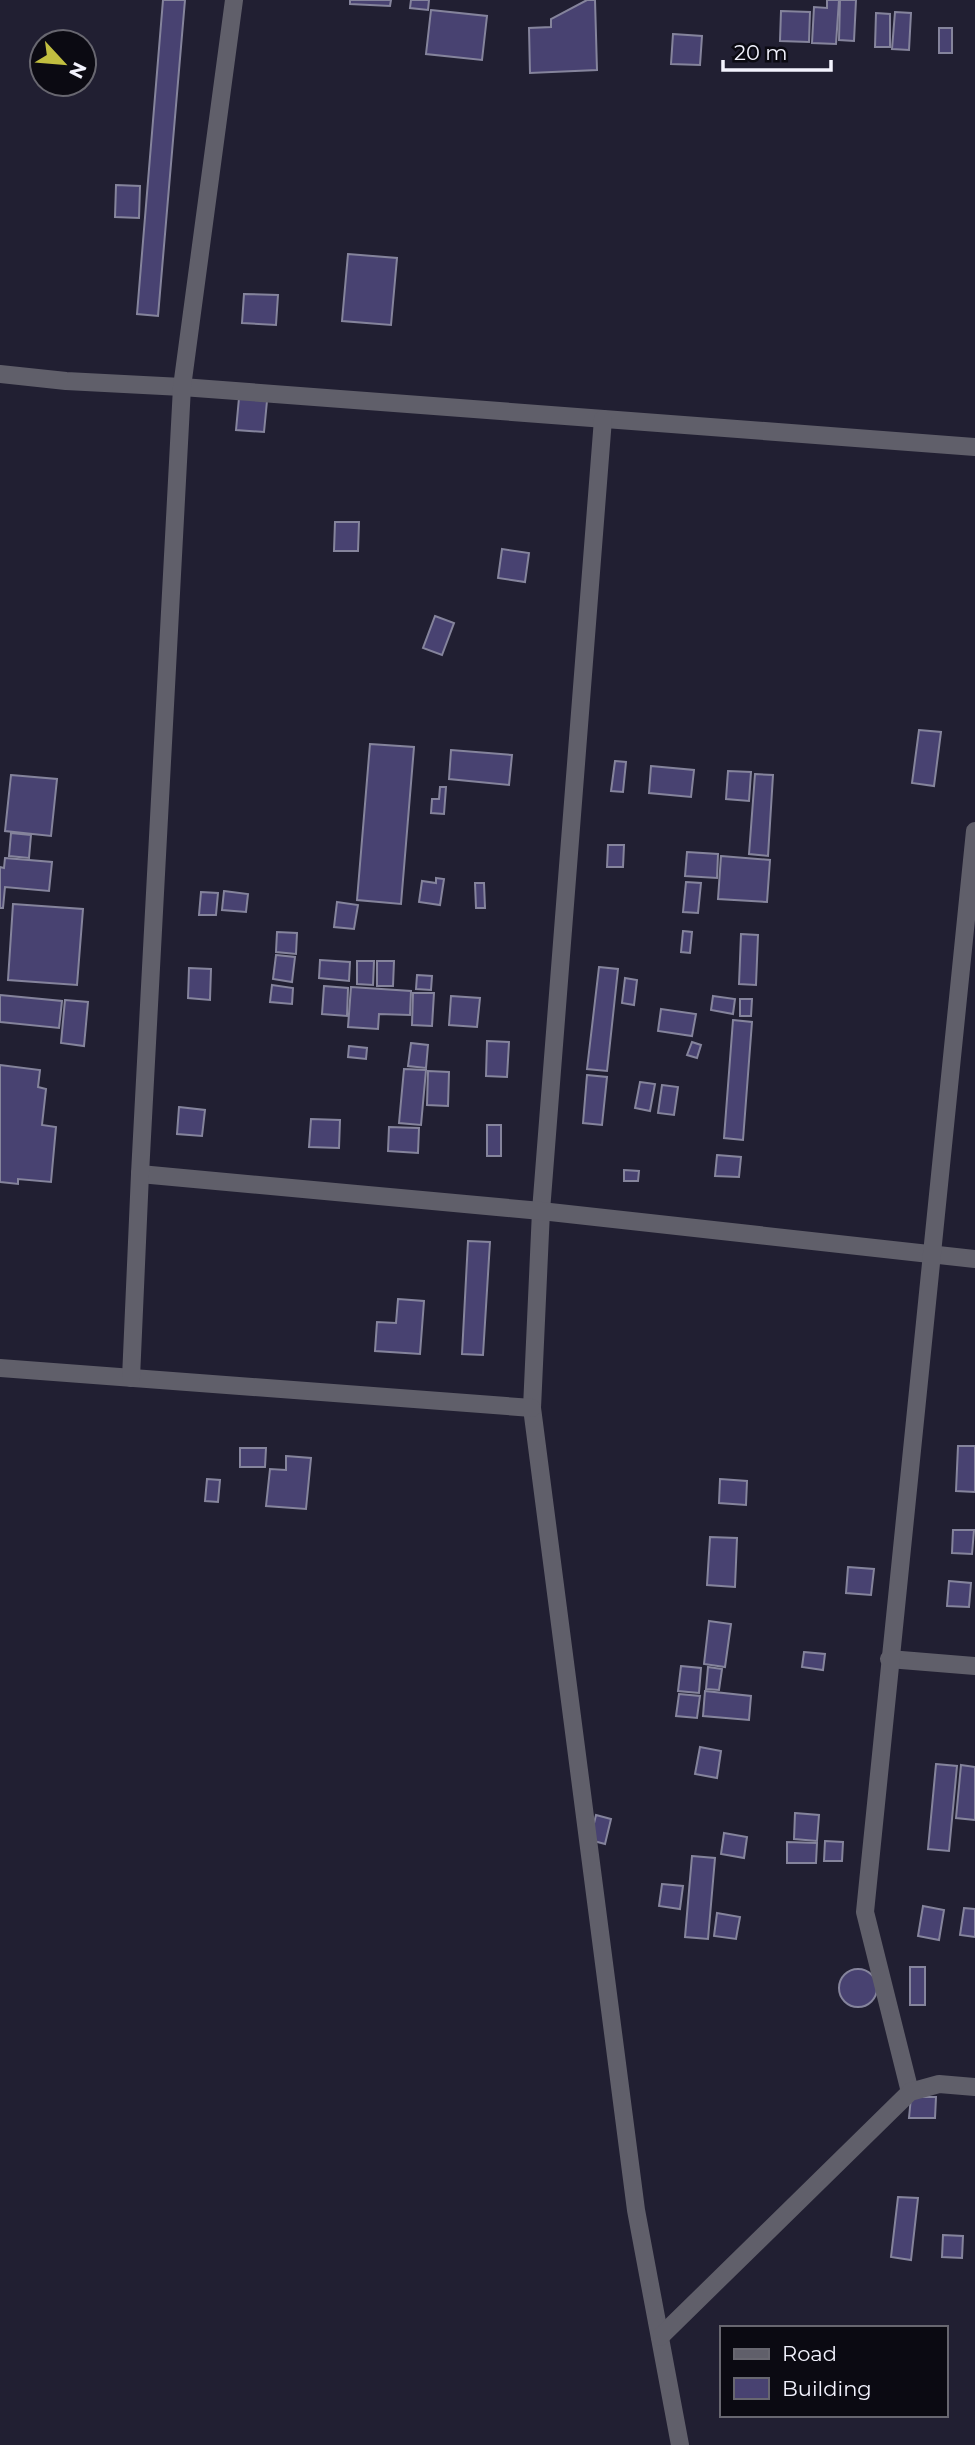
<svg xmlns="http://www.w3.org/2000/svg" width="975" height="2445" viewBox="0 0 975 2445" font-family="Montserrat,sans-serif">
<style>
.building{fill:#484271;stroke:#85849c;stroke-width:2}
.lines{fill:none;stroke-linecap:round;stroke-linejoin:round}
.minor{stroke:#605f6a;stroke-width:18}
</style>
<rect width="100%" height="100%" fill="#211f32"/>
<g class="building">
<polygon points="163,0 185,0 158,316 137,314"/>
<polygon points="350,0 391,0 390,6 350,4"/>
<polygon points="411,0 429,0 428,10 410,8"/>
<polygon points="587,0 595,0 597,70 530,73 529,28 551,27 551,19"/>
<polygon points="827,0 839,0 836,44 812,43 814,7 827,8"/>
<polygon points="840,0 856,0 854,41 839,40"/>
<polygon points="431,10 487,16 482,60 426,54"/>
<polygon points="781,11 810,12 809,42 780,41"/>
<polygon points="895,12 911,13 909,50 892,49"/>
<polygon points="876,13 890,14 890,47 875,47"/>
<rect x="939" y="28" width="13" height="25"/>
<polygon points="673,34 702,36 700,65 671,64"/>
<polygon points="116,185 140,186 139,218 115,217"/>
<polygon points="348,254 397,258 391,325 342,321"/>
<polygon points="244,294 278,295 276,325 242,323"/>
<polygon points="239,398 267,401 264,432 236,430"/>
<polygon points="335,522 359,522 358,551 334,551"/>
<polygon points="502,549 529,553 525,582 498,578"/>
<polygon points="435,616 454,623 442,655 423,648"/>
<polygon points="919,730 941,732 934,786 912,783"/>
<polygon points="370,744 414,747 401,904 357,900"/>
<polygon points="451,750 512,755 509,785 449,779"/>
<polygon points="615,761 626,762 623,792 611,791"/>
<polygon points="651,766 694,770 691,797 649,793"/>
<polygon points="728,771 751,772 749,801 726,799"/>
<polygon points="755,774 773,775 768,856 749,854"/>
<polygon points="11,775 57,779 51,836 5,831"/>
<polygon points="440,787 446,787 444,814 431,813 432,799 439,799"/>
<polygon points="11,833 31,835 29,858 9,856"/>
<polygon points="608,845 624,845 623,867 607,867"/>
<polygon points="687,852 718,854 717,878 685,876"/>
<polygon points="721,856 770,860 767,902 718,899"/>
<polygon points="5,858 52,862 49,891 5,887 3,908 0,908 0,867 4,868"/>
<polygon points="436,878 444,879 440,905 419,902 422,881 436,883"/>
<polygon points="686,882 701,883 698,913 683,912"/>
<polygon points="475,883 484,883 485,908 476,908"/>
<polygon points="224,891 248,894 246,912 222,910"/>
<polygon points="201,892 218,893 216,915 199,915"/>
<polygon points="337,902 358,905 354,929 334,927"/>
<polygon points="13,904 83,909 77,985 8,980"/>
<polygon points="683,931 692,932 690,953 681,952"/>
<polygon points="277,932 297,933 296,954 276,952"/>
<polygon points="741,934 758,935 756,985 739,984"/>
<polygon points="276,955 295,957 292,982 273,979"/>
<polygon points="320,960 350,962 349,981 319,978"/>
<polygon points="357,961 374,961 373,985 357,984"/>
<polygon points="377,961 394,961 393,986 377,986"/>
<polygon points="599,967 618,969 607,1071 587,1069"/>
<polygon points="189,968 211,969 210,1000 188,998"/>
<polygon points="417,975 432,976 431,990 416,989"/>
<polygon points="625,978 637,980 634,1005 622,1003"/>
<polygon points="272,985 293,988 292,1004 270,1002"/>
<polygon points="324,986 348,988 347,1016 322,1014"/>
<polygon points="351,987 411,991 410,1015 379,1014 378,1029 348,1027"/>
<polygon points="413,993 434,993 432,1026 412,1025"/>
<polygon points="0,995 62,1001 59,1028 0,1022"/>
<polygon points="451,996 480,998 477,1027 449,1025"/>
<polygon points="713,996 735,999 733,1014 711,1010"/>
<polygon points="740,999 752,999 751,1016 740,1016"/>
<polygon points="65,1000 88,1002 84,1046 61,1043"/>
<polygon points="661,1009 696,1014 692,1036 658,1031"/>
<polygon points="733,1020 752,1022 743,1140 724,1138"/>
<polygon points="487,1041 509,1042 507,1077 486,1076"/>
<polygon points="692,1042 701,1045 697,1058 687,1055"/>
<polygon points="411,1043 428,1045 426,1068 408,1066"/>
<polygon points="349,1046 367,1048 366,1059 348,1057"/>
<polygon points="0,1065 40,1070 38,1087 46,1089 42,1125 56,1127 51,1182 18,1179 18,1184 0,1182"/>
<polygon points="404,1069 426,1070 421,1125 399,1123"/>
<polygon points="428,1071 449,1072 448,1106 427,1105"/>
<polygon points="587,1075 607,1077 602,1125 583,1123"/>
<polygon points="640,1082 655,1084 650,1111 635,1108"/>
<polygon points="662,1085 678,1087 674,1115 658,1113"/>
<polygon points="179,1107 205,1110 202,1136 177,1134"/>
<polygon points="311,1119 340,1120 339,1148 309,1147"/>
<rect x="487" y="1125" width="14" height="31"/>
<polygon points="389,1127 419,1128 418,1153 388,1151"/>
<polygon points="717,1155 741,1157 739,1177 715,1176"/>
<polygon points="624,1170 639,1171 638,1181 624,1181"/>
<polygon points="468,1241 490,1242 483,1355 462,1354"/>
<polygon points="398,1299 424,1301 420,1354 375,1351 377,1322 396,1323"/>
<polygon points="958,1446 975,1446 975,1492 956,1491"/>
<polygon points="240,1448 266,1448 265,1467 240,1467"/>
<polygon points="286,1456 311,1458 306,1509 266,1506 270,1469 286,1470"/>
<polygon points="207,1479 220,1480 218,1502 205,1501"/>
<polygon points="720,1479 747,1481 746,1505 719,1503"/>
<polygon points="953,1530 974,1530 972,1554 952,1553"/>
<polygon points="710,1537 737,1538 735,1587 707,1585"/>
<polygon points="848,1567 874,1569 871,1595 846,1593"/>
<polygon points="949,1581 971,1583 969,1607 947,1606"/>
<polygon points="709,1621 731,1624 725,1667 704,1664"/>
<polygon points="804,1652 825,1654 823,1670 802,1667"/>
<polygon points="681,1666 701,1668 699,1693 678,1691"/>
<polygon points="708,1667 722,1669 719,1690 706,1689"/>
<polygon points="705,1691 751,1696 749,1720 703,1716"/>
<polygon points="679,1694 700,1696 697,1718 676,1716"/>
<polygon points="700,1747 721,1751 717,1778 695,1774"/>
<polygon points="936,1764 957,1766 949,1851 928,1849"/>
<polygon points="961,1765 975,1767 975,1820 956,1818"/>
<polygon points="795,1813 819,1815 817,1841 794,1839"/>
<polygon points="596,1815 611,1819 605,1844 590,1840"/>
<polygon points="724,1833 747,1837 744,1858 721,1854"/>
<polygon points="825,1841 843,1842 842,1861 824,1861"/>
<polygon points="787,1842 817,1843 816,1863 787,1863"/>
<polygon points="692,1856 715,1858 708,1939 685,1937"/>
<polygon points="662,1884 683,1886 680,1909 659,1906"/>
<polygon points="923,1906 944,1910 939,1940 918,1936"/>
<polygon points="964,1908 975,1909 975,1937 960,1935"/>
<polygon points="717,1913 740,1917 736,1939 714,1936"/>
<rect x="910" y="1967" width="15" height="38"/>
<circle cx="858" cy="1988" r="19"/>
<polygon points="911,2097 936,2097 935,2118 909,2118"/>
<polygon points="898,2197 918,2198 911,2260 891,2257"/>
<polygon points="943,2235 963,2236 962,2258 942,2257"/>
</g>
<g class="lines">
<g class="minor">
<polyline points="0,374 66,381 182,387 975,447"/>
<polyline points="603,419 541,1211 532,1408 636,2210 680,2445"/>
<polyline points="140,1174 541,1211 975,1259"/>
<polyline points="0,1368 532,1408"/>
<polyline points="131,1378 140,1174 182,387 234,0"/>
<polyline points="975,1666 889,1659 975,1666"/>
<polyline points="910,2092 865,1912 975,831"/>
<polyline points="660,2337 910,2092 939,2084 975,2087"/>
</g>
</g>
<rect x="720" y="2326" width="228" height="91" fill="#0b0a12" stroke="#686770" stroke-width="2"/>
<rect x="734" y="2349" width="35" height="10" fill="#605f6a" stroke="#686770" stroke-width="2"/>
<text x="782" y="2361" font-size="21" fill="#f3f3fe">Road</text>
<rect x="734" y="2378" width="35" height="21" fill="#484271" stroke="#686770" stroke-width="2"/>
<text x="782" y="2396" font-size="21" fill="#f3f3fe">Building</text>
<g transform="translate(63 63) rotate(116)"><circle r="33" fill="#0b0a12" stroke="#686770" stroke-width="2"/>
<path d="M0-5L12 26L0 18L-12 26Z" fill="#c1be40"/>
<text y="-10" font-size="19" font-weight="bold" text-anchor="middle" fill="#f3f3fe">N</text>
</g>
<path d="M723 60v10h108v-10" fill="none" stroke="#f3f3fe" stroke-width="3.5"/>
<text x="734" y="60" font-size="21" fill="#f3f3fe" stroke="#0b0a12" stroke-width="5" paint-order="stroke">20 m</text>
</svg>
